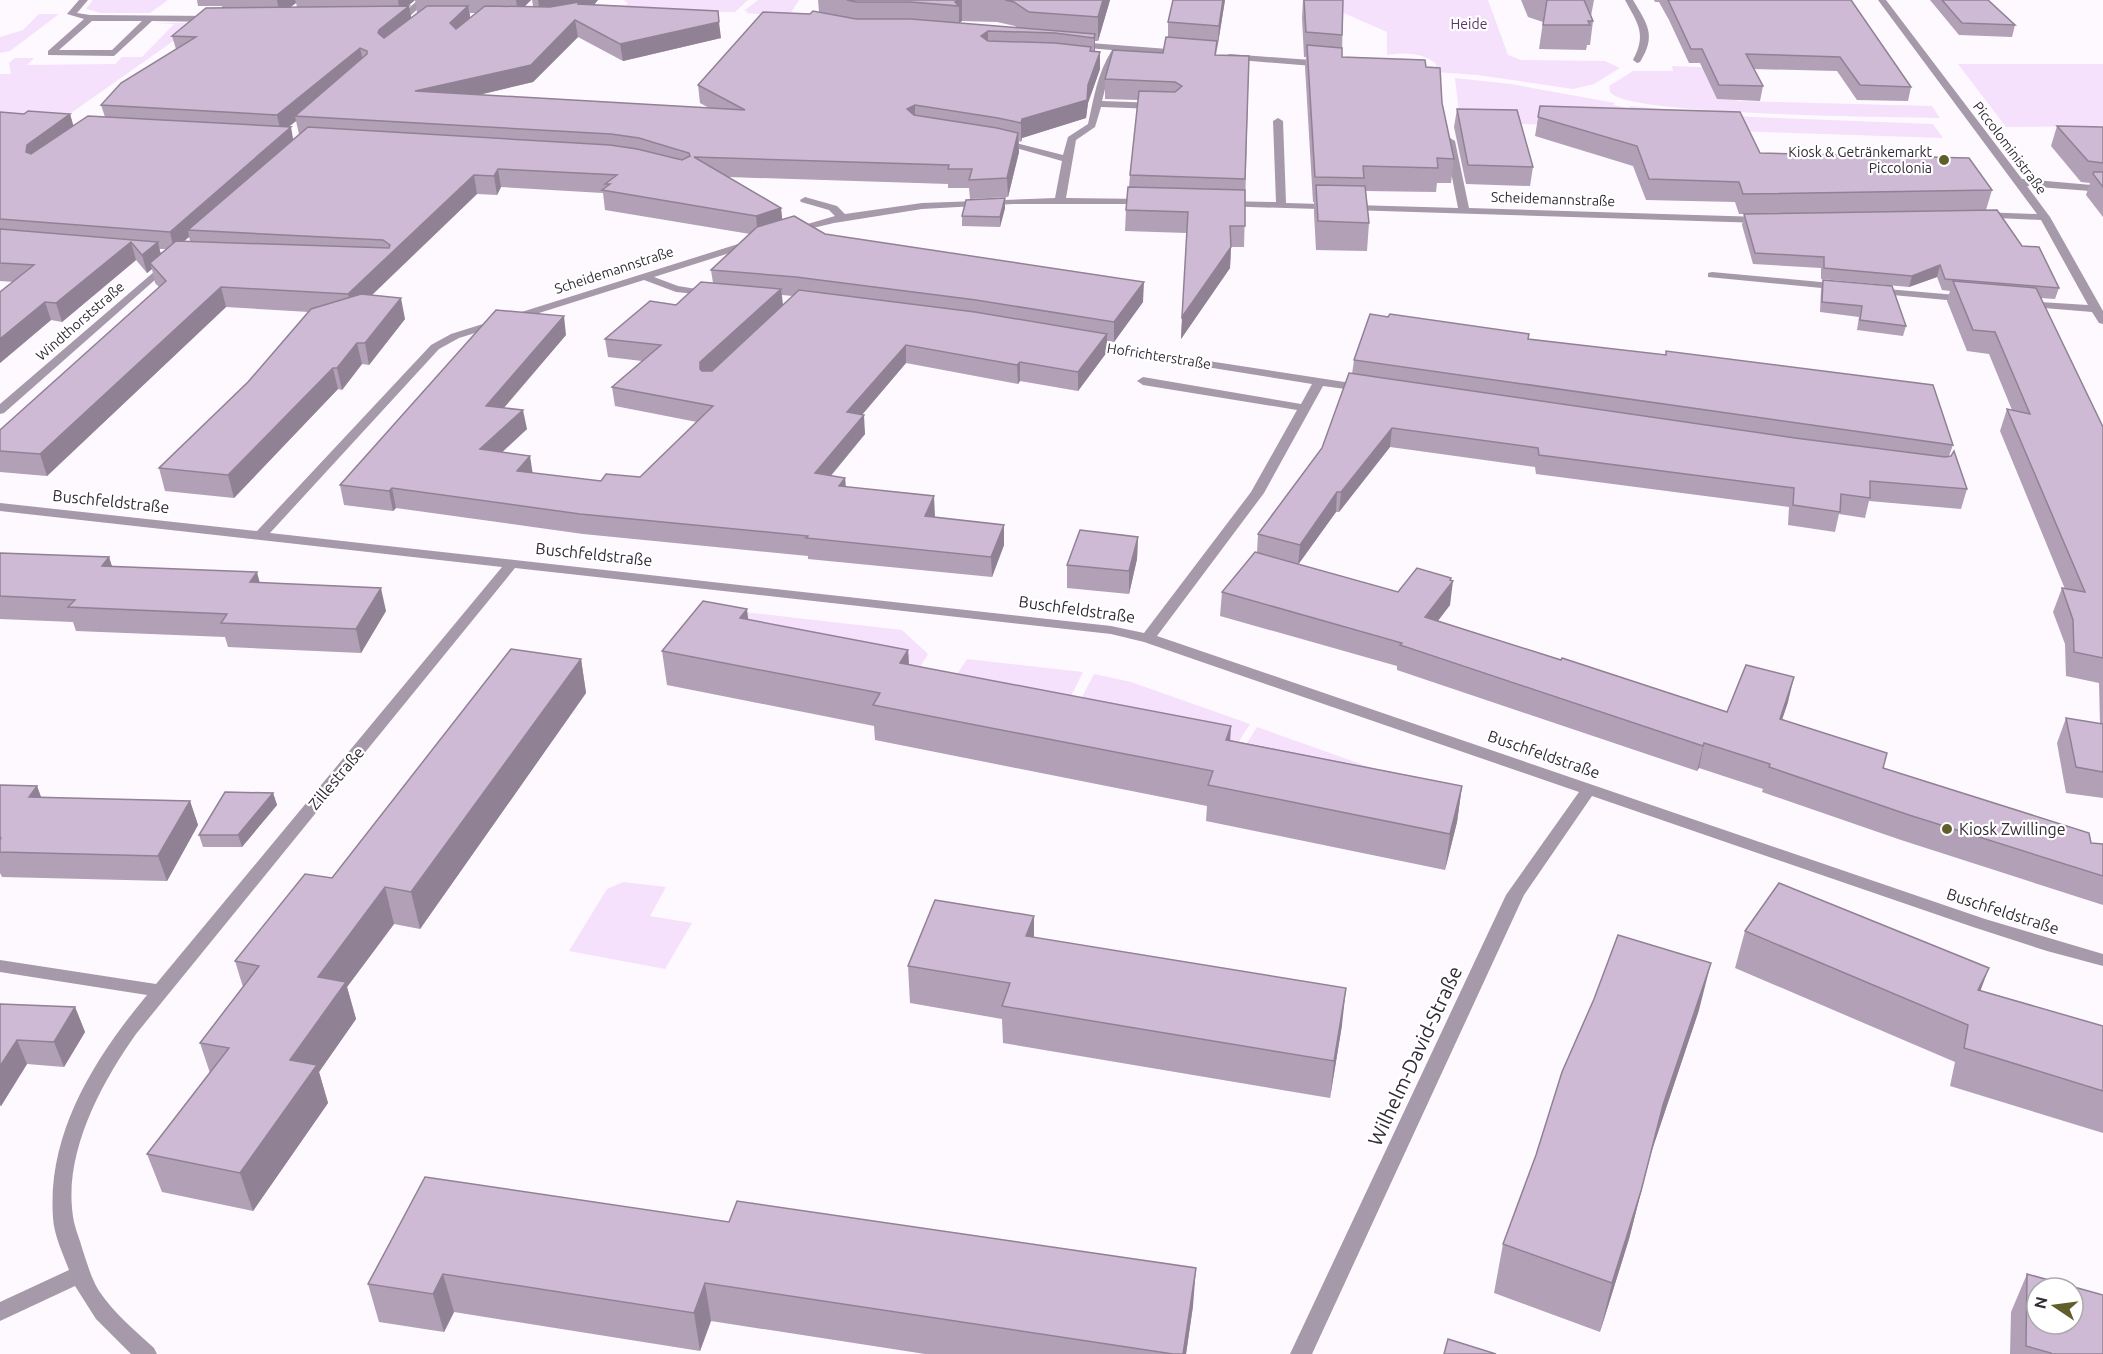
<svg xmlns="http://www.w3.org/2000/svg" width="2103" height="1354" viewBox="0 0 2103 1354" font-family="Ubuntu,sans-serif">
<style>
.green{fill:#f5e1fb}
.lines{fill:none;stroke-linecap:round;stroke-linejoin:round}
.minor{fill:#a699aa;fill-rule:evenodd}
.wall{fill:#b1a0b6;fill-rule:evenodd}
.shaded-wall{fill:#908294}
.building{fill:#cebad4;stroke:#908294;stroke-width:1.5;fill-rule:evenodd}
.poi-dot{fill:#605f2c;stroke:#fff;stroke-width:2}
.labels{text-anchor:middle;stroke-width:4.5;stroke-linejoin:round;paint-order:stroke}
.far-park-label{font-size:14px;fill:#5c3568;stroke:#fff}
.far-street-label{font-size:14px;fill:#322b35;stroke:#fff}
.far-poi-label{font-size:14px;fill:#322b35;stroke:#fff;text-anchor:end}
.street-label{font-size:16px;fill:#322b35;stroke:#fff}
.poi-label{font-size:16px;fill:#322b35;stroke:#fff;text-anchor:start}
.near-street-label{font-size:20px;fill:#322b35;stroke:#fff}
</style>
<rect width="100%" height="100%" fill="#fdf9fe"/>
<g class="green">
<polygon points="93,0 168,0 150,13 101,13 86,9"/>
<polygon points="626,0 748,0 735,12 622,11 628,3 624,1"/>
<polygon points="758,0 799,0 788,17 746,13 748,11 744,11"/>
<path d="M1303,0H1488L1508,55L1521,60L1605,61L1620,68L1594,84L1573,89L1478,75L1435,72L1436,64C1424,53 1403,52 1387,55V32L1346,14Z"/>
<polygon points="39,14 59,14 10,51 0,53 0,37 23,30"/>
<polygon points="155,23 199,23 61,120 0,151 0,74 11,74 9,63 15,58 34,58 27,65 115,64 122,57 142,57 174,24"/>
<polygon points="1958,64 2103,64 2103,126 2006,127"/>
<path d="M1672,66L1720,68L1738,101L1932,106L1940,118C1892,117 1636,115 1612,94C1609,91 1610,90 1609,86L1633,71H1673Z"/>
<polygon points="1455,78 1511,84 1615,103 1613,105 1628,108 1630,106 1751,117 1933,124 1943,138 1460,122"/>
<polygon points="726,610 902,630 928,654 920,667 728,620"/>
<polygon points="967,659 1083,672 1067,704 956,676"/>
<polygon points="1094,674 1131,682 1250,724 1236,746 1077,707"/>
<polygon points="1257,727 1403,779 1244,748"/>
<polygon points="623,882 666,887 650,916 692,923 665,969 569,951 607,889"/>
</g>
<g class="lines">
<g class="minor">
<path d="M79,0H88L77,13L90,15L213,16L217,19L213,22L152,21L114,56L48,55V51L84,19L67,14ZM92,21H142L112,50H59Z"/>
<polygon points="418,0 427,0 407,19 401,19 401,15"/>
<path d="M1625,0H1633C1647,24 1657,35 1640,62L1637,63L1633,60C1647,34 1638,24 1625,0Z"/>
<polygon points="1878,0 1886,0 2022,179 2103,186 2103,192 2027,186 2050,217 2103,311 2103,324 2099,323 2092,312 2020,306 2018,304 2024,301 2088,305 2041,220 1976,217 1975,215 1980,212 2037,214"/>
<path d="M1077,42L1181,50L1185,53L1181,56L1121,51L1110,69L1102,101L1156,103L1161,106L1156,109L1101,107L1095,127L1076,140L1066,198L1146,199L1151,202L1150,204H1013L922,209L834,223L792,233L787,230L835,216L829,210L801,202L800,200L805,197L837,206L845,214L922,203L1055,198L1062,161L995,142L1000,139L1063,155L1068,137L1088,124C1094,98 1097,74 1112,50L1074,47L1073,45Z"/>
<polygon points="1229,54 1325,61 1329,64 1325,67 1226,59 1225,57"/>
<polygon points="1278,118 1283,121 1286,203 1458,208 1445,141 1450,138 1455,141 1469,208 1761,217 1766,220 1761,223 1220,206 1220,202 1224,201 1276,202 1273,121"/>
<path d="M754,239L758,240V244L654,277L678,286L715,292V296L676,292L644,280L459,338L439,349L270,533L1111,626L1144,633L1251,492L1297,410L1143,385L1137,381L1143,377L1301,404L1312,384L1088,348L1084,346V342L1364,385L1368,386V392L1323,386L1264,493L1157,636L1985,919L2103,954V966L2047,951L1973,927L1592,796L1524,895L1312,1354H1290L1506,895L1579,792L1144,642L1111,634L515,568L136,1034C100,1085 61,1157 74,1222C76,1231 80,1240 82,1248C87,1263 91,1278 99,1291C114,1313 134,1330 154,1348L157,1354H131L96,1319L75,1286L0,1321V1302L69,1270C63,1254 54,1235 53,1218C47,1132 95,1058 147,995L0,972V960L156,984L502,567L0,511V503L257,531L431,345L451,334Z"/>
<polygon points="169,259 173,260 173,264 4,413 0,414 0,404"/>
<polygon points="1712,272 1842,284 1848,287 1842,290 1708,277 1708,273"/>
<polygon points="1875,288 1968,296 1974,299 1968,302 1871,293 1869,291"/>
</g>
</g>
<g class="wall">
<path d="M197,0H415L408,6L411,18L417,13L415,0H531L525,6H533L532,0H598L594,5L721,38L623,61L578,37L533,82L479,95L709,108L700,103L698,85L810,14L819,12L818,0H1110L1098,41H1095V52L1100,69L1088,103L1086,118L1022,138L1021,142L1019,141V152L1008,197L970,199L969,188H948V184L728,177L781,208L782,220L825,234L1143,302L1114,342L1107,341V352L1078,391L1020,381L1018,384L906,363L862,415L865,434L831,476L845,478L846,487L935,516L934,517L1004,545L992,577L808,559V556L583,534L396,508L393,511L344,505L340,485L566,335L504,408L527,429L502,452L533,473L601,481L640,477L697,422L615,406L612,387L642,361L608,357L605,339L676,305L713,283L711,270L750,234L605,210L603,193L501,187L497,195L477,194L372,295L405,319L369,365L362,364L342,390L338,389L234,498L165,491L159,468L248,382L309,312L226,307L47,476L0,472V430L159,287L155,283L152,269L147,273L136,260L62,322L51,320L0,363V292L14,282L0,281V112L24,114H70L73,126L105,117L101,105L176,49L172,36L222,8V6H198ZM296,3L297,7H290ZM470,13H476L470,18ZM962,21L997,22L1015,26L1017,28L959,23ZM296,121L299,134H300L293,139L288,127ZM189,237L190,241H184ZM159,249H166L161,253ZM782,295L793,296L783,306Z"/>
<polygon points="1173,0 1225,0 1216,55 1249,56 1244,247 1231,247 1230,268 1181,339 1187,233 1125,231 1126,210 1129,187 1130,175 1138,100 1105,99 1105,79 1163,53 1168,37 1168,22"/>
<polygon points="1303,0 1343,0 1342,57 1426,67 1442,103 1454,159 1451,183 1437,183 1436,192 1366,191 1369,223 1367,251 1316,250 1314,213 1314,202 1313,202 1305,67 1306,57 1304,57 1302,18"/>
<polygon points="1521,0 1594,0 1591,16 1593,21 1590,45 1587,45 1586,50 1539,49 1543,22 1528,17"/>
<polygon points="1654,0 1851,0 1911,87 1908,101 1857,100 1837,71 1754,69 1763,86 1760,101 1717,99 1700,63 1689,63 1669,20 1659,2 1655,2"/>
<polygon points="1930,0 1988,0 2015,25 2012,37 1959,35"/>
<polygon points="1540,106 1760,153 1992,190 1986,210 2022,246 2059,288 2055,299 2040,298 2103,427 2103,798 2066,793 2057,743 2066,718 2100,724 2099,683 2066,676 2065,644 2053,612 2062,588 2065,589 2000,431 2007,409 2012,410 1989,354 1967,351 1947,301 1950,291 1942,290 1937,277 1909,287 1821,279 1821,268 1753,264 1742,225 1744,214 1739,214 1735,202 1646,200 1633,166 1535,136"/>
<polygon points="1457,109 1533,167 1530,186 1466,184 1454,127"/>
<polygon points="2057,126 2103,127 2103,217 2086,195 2090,183 2081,182 2051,146"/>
<polygon points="1005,208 1000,227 962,226 962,216"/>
<polygon points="1823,280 1906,326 1903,336 1857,330 1859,317 1820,312 1821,290"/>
<polygon points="1388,317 1529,334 1529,339 1953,445 1949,456 1967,489 1961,509 1869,501 1865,518 1839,514 1835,532 1788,525 1789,507 1536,474 1535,467 1390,447 1339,512 1336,512 1298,564 1398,592 1451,578 1450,605 1438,621 1727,712 1788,702 1782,719 1883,768 2091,843 2103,844 2103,905 1901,840 1762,792 1763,789 1699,768 1697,771 1397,670 1397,666 1220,616 1222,592 1257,553 1258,534 1322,448 1352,374 1354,360"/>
<polygon points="1138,537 1137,559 1129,594 1067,588 1067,565"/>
<polygon points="0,553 109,557 112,566 259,583 386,611 361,653 228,647 225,637 76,631 73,622 0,619"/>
<polygon points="749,620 908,650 909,664 1230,740 1462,786 1457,822 1445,870 1206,821 1207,806 875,740 874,726 667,685 662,651"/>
<polygon points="581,659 586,693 420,929 394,924 347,987 356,1019 319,1072 328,1103 253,1211 162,1192 147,1154 210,1073 200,1043 243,987 235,961 332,878"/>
<polygon points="0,785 37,786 41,798 190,801 198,825 167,881 2,877 0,873"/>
<polygon points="273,793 277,805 242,847 203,847 199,835"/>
<polygon points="1745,931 1980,991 2103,1026 2103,1133 1950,1086 1955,1062 1735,968"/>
<polygon points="1034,938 1342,1025 1330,1098 1003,1043 1002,1019 910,1003 908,966"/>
<polygon points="0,1004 75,1007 85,1032 64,1067 27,1064 1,1106 0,1106"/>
<polygon points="1699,1010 1651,1153 1629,1239 1600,1332 1494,1293 1503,1244"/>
<polygon points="425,1177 1193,1306 1186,1354 925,1354 711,1321 700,1351 454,1312 444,1332 379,1322 368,1284"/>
<polygon points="2027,1274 2103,1354 2010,1354 2011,1312"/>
</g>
<g class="shaded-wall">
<polygon points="277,0 295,0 296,3 280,15"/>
<polygon points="398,0 415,0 402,11 409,6 412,22 382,47 378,33 379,30 400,13"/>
<polygon points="516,0 531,0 518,13"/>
<polygon points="538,0 598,0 590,9 540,13"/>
<polygon points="958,0 962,0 962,21 959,23 959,6 955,2"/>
<polygon points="1103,0 1110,0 1098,41 1098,17"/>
<polygon points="1223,0 1225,0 1217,50 1219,26"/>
<polygon points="468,6 471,22 453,40 450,23"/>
<polygon points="575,20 578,37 533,82 418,109 415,91"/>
<polygon points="719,22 721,38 623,61 620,44"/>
<polygon points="988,31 988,48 981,36"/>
<polygon points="1095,34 1095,51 1094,55 1094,38"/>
<polygon points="360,48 364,65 295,116 296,121 281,133 277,115"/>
<polygon points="1100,52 1100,69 1088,103 1086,118 1022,138 1021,142 1021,123 1022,119 1088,85"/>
<polygon points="915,105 915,123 907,109"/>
<polygon points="70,114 75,131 31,169 26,152 27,145"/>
<polygon points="291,127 294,144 188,230 189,237 174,250 170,232"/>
<polygon points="1018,133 1019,152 1008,197 1007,178"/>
<polygon points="498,169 501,187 497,195 494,176"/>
<polygon points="474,175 477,194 352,314 348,294"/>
<polygon points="1005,198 1005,208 1000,227 1000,217"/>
<polygon points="781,208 783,227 758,235 756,216"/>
<polygon points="131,242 136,260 62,322 56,303"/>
<polygon points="158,242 162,260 150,263 152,269 147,273 142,255"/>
<polygon points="1231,247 1230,268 1181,339 1182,317"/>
<polygon points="1940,265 1937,277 1909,287 1912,276"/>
<polygon points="1144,282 1143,302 1114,342 1114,322"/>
<polygon points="221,287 226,307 47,476 40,454"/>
<polygon points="781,289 783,307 702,380 700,369 700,362"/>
<polygon points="401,298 405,319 369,365 365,343"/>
<polygon points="45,302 51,320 0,363 0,339"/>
<polygon points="564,316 566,335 489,425 486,406"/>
<polygon points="1107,334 1107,352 1078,391 1078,372"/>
<polygon points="357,343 362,364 342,390 337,368"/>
<polygon points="906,345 906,363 848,431 847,412"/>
<polygon points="1020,362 1020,381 1018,384 1017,365"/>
<polygon points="333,368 338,389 234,498 228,475"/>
<polygon points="523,410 527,429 484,469 480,449"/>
<polygon points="864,415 865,434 816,493 815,473"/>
<polygon points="1392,428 1390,447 1339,512 1341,492"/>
<polygon points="530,456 533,475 517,471"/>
<polygon points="845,478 846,498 839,486"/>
<polygon points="392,488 396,508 393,511 389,491"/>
<polygon points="1337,492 1336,512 1298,565 1300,545"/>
<polygon points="934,496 935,516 925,536 925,516"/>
<polygon points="1004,525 1004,545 992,577 991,557"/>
<polygon points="1138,537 1137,559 1129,594 1129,571"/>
<polygon points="109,557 116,580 102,566"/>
<polygon points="257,572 263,595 250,582"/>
<polygon points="1451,578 1450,585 1453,581 1450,605 1422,641 1425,617"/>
<polygon points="381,588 386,611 361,653 356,629"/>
<polygon points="747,609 751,643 740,618"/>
<polygon points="908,650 910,684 900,663"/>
<polygon points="581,659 586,693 420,929 411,892"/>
<polygon points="1794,677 1788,702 1774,744 1780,719"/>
<polygon points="1231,726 1229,761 1226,740"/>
<polygon points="1704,743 1699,768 1697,771 1703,746"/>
<polygon points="37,786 46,810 29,797"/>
<polygon points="1462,786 1457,822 1445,870 1450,834"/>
<polygon points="273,793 277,805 242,847 238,835"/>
<polygon points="190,801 198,825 167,881 158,856"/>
<polygon points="385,887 394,924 347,987 356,1019 319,1072 328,1103 253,1211 240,1173 290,1060 318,977"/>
<polygon points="1034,916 1034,952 1026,936"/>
<polygon points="1711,963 1699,1010 1651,1153 1629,1239 1600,1332 1612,1283 1663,1105"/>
<polygon points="1989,968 1975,1005 1978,990"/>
<polygon points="1346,988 1342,1025 1330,1098 1334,1061"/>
<polygon points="75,1007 85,1032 64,1067 54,1042"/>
<polygon points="17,1040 27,1064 1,1106 0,1103 0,1066"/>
<polygon points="1196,1268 1193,1306 1186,1354 1183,1354"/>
<polygon points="443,1274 454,1312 444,1332 433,1294"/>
<polygon points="705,1283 711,1321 700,1351 694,1313"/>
</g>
<g class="building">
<polygon points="847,0 958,0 955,2 959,6 911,2 856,2"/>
<polygon points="1005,0 1103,0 1098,17 1029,12 1014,2"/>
<polygon points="1173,0 1223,0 1219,26 1168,22"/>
<polygon points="1304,0 1343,0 1342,35 1306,32"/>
<polygon points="1547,0 1584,0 1593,21 1588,21 1590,25 1543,25"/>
<polygon points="1668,0 1851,0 1911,87 1860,85 1840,57 1746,54 1763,86 1719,85 1702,49 1691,49"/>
<polygon points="1942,0 1988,0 2015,25 1962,23"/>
<polygon points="579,2 578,4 718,11 719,22 620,44 575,20 531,65 415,91 745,110 698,85 763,12 810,14 813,11 856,19 911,19 1095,34 1094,38 1055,33 988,31 981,36 988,41 1055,43 1091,47 1090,51 1100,52 1088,85 1087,100 1022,119 1021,123 998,118 915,105 907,109 914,115 997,128 1018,133 1007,178 969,180 972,169 948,169 949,165 694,157 781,208 756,216 602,190 610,184 605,184 617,175 498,169 494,176 474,175 348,294 221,287 40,454 0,451 0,430 166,281 150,263 176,241 389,248 390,245 383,240 188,230 308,127 610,145 637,149 682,160 690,156 689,153 639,138 611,134 295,116 367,54 367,51 360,48 277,115 101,105 121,83 196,37 172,36 206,8 409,6 379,30 378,33 384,38 427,6 468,6 450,23 456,29 485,6 550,7"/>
<polygon points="1166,37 1217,41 1215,55 1249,56 1245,179 1130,175 1139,91 1175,92 1182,86 1175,82 1105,79 1113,50 1163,53"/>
<polygon points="1307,45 1342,48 1342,57 1425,60 1426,67 1440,68 1442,103 1454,159 1437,158 1438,168 1363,166 1364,178 1315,177"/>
<polygon points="1540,106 1740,112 1760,153 1969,158 1992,190 1743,194 1739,182 1649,179 1637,146 1538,117"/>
<polygon points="1457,109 1517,110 1533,167 1468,165"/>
<polygon points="28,111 70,114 27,145 26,152 31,154 88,116 291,127 170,232 0,219 0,112 24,114"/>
<polygon points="2057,126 2103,127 2103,163 2088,161"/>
<polygon points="2094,172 2103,172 2103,187 2093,174"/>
<polygon points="1316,185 1365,186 1369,223 1318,221"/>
<polygon points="1128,187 1245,190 1245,226 1230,226 1231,247 1182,317 1188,212 1126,210"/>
<polygon points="1005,198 1000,217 962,216 966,200"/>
<polygon points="1997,210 2022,246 2039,247 2059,288 1945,279 1940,265 1912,276 1824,268 1824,257 1755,253 1744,214"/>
<polygon points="794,216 825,234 1144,282 1114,322 976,300 796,277 711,270 757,227"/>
<polygon points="0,229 158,242 142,255 131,242 56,303 45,302 0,339 0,292 34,265 0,263"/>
<polygon points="1823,280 1892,286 1906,326 1860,320 1862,306 1822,302"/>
<polygon points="1953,281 2036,288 2103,427 2103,658 2074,652 2073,620 2062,588 2085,592 2007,409 2030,414 1995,332 1973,330"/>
<polygon points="701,282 781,289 700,362 700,369 702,371 712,371 799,290 975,312 1107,334 1078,372 1020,362 1017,365 906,345 847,412 864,415 815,473 845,478 839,486 934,496 925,516 1004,525 991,557 806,538 808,536 580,514 392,488 389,491 340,485 496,310 564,316 486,406 523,410 480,449 530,456 517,471 601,481 606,474 640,477 713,406 612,387 661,345 605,339 650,301 676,305"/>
<polygon points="361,294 401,298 365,343 357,343 337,368 333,368 228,475 159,468 248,382 311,309"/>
<polygon points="1370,314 1388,317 1390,314 1529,334 1528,339 1666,355 1666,351 1933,385 1953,445 1354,360"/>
<polygon points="1349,373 1795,438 1945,457 1951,456 1954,451 1967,489 1870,481 1870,498 1841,494 1840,512 1793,505 1794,488 1539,455 1538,448 1392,428 1341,492 1337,492 1300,545 1258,534 1322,448"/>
<polygon points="1080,530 1138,537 1129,571 1067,565"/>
<polygon points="1255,552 1398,592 1417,568 1451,578 1450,580 1453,581 1425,617 1561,660 1562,658 1727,712 1746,665 1794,677 1780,719 1887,753 1883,768 2089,833 2091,843 2103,844 2103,876 1909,815 1769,767 1770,764 1704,743 1703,746 1400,645 1402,643 1222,592"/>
<polygon points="0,553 109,557 102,566 257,572 250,582 381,588 356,629 221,623 227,614 68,607 75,600 0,596"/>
<polygon points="703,601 747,609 740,618 908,650 900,663 1231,726 1226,740 1462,786 1450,834 1208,785 1213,771 873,705 880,693 662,651"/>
<polygon points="511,649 581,659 411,892 385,887 318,977 346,982 290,1060 317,1065 240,1173 147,1154 229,1048 200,1043 259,966 235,961 305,874 332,878"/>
<polygon points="2066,718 2103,724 2103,772 2076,767"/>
<polygon points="0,785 37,786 29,797 190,801 158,856 0,852 0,840 1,838 0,838"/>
<polygon points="225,792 273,793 238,835 199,835"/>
<polygon points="1779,883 1989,968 1978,990 2103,1026 2103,1091 1964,1048 1968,1025 1745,931"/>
<polygon points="935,900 1034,916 1026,936 1346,988 1334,1061 1002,1006 1010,983 908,966"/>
<polygon points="1618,935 1711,963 1663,1105 1641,1191 1612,1283 1503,1244 1536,1155 1562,1072 1594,999"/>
<polygon points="0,1004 75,1007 54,1042 17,1040 0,1066"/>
<polygon points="425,1177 729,1222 737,1201 1196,1268 1183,1354 1173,1354 705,1283 694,1313 443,1274 433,1294 368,1284"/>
<path d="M2027,1274L2103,1295V1354H2051V1353L2026,1346ZM2037,1288H2073V1324H2037Z"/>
<polygon points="1448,1339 1496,1354 1444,1354"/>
</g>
<g class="poi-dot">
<circle cx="1944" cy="160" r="6"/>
<circle cx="1947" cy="829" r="6"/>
</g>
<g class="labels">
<g class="far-park-label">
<text x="1469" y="29">Heide</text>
</g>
<g class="far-street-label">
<text transform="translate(2010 148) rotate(53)" y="5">Piccoloministraße</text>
<text transform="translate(1553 199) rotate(2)" y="5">Scheidemannstraße</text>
<text transform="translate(614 270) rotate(-18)" y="5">Scheidemannstraße</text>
<text transform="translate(80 321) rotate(-41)" y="5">Windthorststraße</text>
<text transform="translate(1159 356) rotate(9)" y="5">Hofrichterstraße</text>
</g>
<g class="far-poi-label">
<text x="1932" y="157">Kiosk &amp; Getränkemarkt<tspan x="1932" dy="16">Piccolonia</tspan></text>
</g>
<g class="street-label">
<text transform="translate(111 501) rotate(6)" y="6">Buschfeldstraße</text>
<text transform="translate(594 554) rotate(6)" y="6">Buschfeldstraße</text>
<text transform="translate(1077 609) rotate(8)" y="6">Buschfeldstraße</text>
<text transform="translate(1544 754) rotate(19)" y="6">Buschfeldstraße</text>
<text transform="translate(336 778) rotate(-50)" y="6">Zillestraße</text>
<text transform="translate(2003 911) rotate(18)" y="6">Buschfeldstraße</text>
</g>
<g class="poi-label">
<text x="1959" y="835">Kiosk Zwillinge</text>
</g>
<g class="near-street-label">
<text transform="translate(1415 1056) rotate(-65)" y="7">Wilhelm-David-Straße</text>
</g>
</g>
<g transform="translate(2055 1306) rotate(283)"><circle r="28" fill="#ffffff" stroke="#adaaae" stroke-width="1.5"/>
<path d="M0-4.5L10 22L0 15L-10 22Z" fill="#605f2c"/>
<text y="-9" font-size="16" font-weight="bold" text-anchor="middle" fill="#322b35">N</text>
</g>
</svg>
